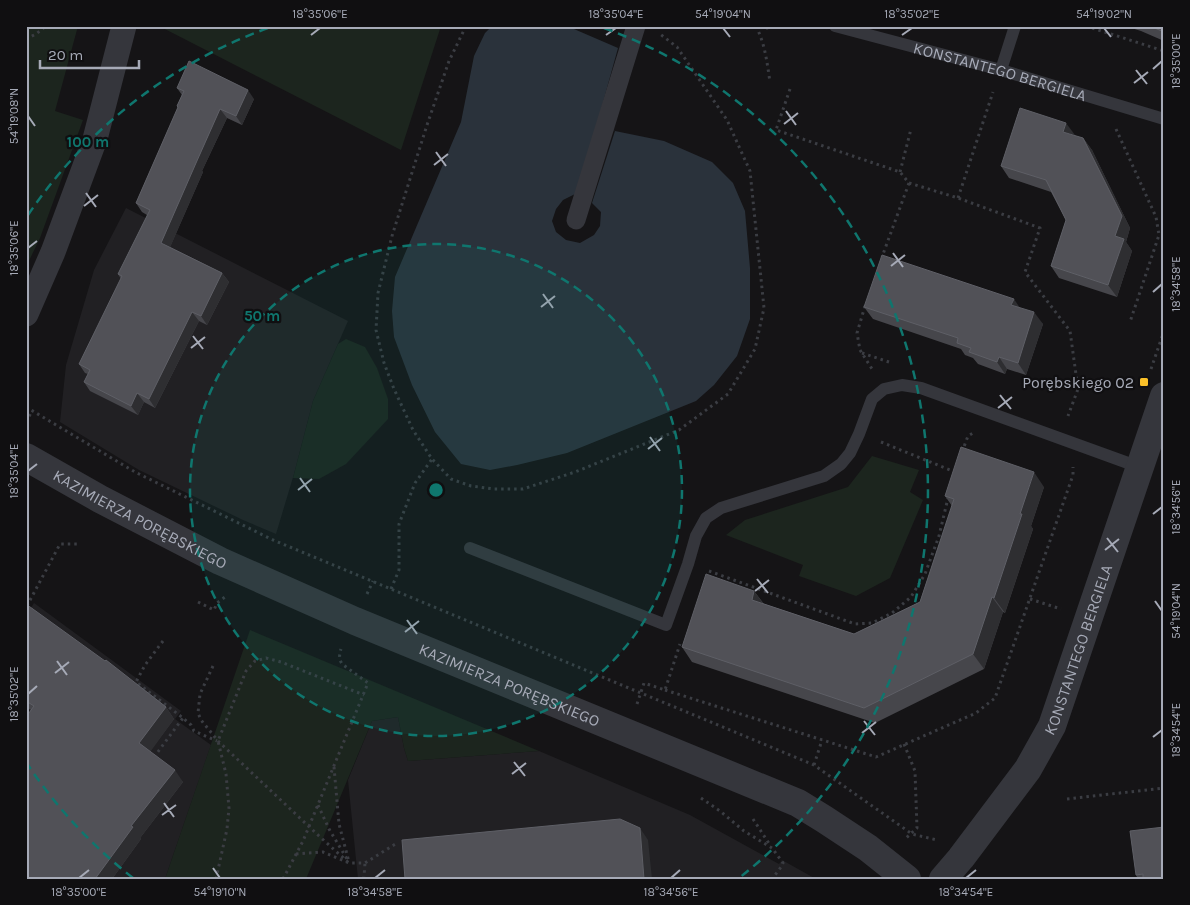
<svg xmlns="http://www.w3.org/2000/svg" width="1190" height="905" viewBox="0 0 1190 905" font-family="Karla,sans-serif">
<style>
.built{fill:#212023}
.green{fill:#1c251e}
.water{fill:#2a323b}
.pier{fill:#151416}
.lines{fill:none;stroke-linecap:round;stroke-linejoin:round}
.path{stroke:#3b3d43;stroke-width:3;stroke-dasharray:2.5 4;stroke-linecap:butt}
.service{stroke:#35363c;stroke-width:12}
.pedestrian{stroke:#35363c;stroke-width:19}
.minor{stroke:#35363c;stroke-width:25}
.tertiary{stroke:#35363c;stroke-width:28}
.wall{fill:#46464b}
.shaded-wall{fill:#2e2e31}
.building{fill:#515157;stroke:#5e5f66}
.ticks{fill:none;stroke:#a6aab7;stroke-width:2}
.ring{fill:none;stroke:#0f766e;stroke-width:2.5;stroke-dasharray:9 6}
.poi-dot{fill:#fac029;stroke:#100f11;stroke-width:2}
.labels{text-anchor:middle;stroke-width:4.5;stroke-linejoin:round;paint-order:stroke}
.street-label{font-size:16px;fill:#a6aab7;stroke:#100f11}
.poi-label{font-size:16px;fill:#a6aab7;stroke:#100f11;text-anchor:end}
.centre{fill:#0f766e;stroke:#100f11;stroke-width:2.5}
.ring-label{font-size:15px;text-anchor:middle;font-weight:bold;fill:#0f766e;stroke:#100f11;stroke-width:4.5;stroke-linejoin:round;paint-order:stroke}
.neatline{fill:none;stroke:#a6aab7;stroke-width:2}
.ticks-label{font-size:12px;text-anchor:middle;fill:#a6aab7}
</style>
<rect width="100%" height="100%" fill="#151416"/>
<g class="built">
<polygon points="126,208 348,321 313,401 294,474 276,534 243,520 139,470 60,422 66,365 94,270"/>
<polygon points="34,603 181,711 175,719 211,745 165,879 26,879 26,610 29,611"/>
<polygon points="398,717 404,748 408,761 539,751 690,815 779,864 782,860 816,879 358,879 348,780 372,721"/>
</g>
<g class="green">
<polygon points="26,26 78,26 55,111 83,120 40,238 26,267"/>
<polygon points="159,26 441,26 401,150"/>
<polygon points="346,339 365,347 377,368 388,399 388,419 346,464 319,479 293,478 313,401 338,344"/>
<polygon points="872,456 919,470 910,492 923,500 890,578 856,596 799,576 803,565 726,535 745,520 848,487"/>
<polygon points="250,630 539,751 408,761 404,748 398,717 372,721 306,879 165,879"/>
</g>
<polygon class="water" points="492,26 567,26 618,48 597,124 615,131 664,141 712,162 733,183 745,211 750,268 750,319 737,356 714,385 696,401 567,453 517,465 490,470 461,464 435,432 412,385 394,337 392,311 395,277 461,122 474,56 485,33"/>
<polygon class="pier" points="597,124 615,131 592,203 601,212 600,226 594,235 580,243 566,240 556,232 552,221 556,209 563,200 575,194"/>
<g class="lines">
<g class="path">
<polyline points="466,26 449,61 427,125 392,236 378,293 376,330 384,363 394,389 413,430 432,459 451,479 471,486 494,489 523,489 575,472 679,430 728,394 755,349 764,308 750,171 727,120 677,47 660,34"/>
<path d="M756,26C765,44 767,62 770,82"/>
<polyline points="760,26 767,28 772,26"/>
<polyline points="1086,26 1164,51"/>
<polyline points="26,39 36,34 46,26"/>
<polyline points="790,89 776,130 900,172 909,183 882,257"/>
<polyline points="1116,129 1156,217 1159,235 1130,322"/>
<polyline points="900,172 911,129"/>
<polyline points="909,183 958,198 1040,228 1025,272 1070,331 1078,389 1068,416"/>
<polyline points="958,198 993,92"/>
<polyline points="865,306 857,333 860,350 872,369"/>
<polyline points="862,353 889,362"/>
<polyline points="1151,369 1164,331"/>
<polyline points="26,407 135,472 273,540 814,765 912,834 937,840"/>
<polyline points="26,422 32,411"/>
<polyline points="881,442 955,472 955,473"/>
<polyline points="962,452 968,436 973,433"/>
<polyline points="709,571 855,624 872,623 892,613 911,597 925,574 939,536 948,498"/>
<polyline points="391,589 399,570 399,524 415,483 432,459"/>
<polyline points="367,594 373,581"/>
<polyline points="1030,599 1061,609"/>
<polyline points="198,602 214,610 217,603 225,597"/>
<polyline points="26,603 28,604 60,544 78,544"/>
<polyline points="163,641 145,665 136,682 183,718 191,725 194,731 217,741"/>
<polyline points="213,666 200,694 198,713 201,720 218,741 319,836 349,863"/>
<polyline points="665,690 876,757 976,713 995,698 1073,475 1073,467"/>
<polyline points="637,704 644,683 665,690 680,644"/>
<polyline points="904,744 915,771 917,828 905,839"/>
<polyline points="154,757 183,718"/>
<polyline points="814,765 822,740"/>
<polyline points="334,767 339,824 349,862"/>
<polyline points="701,798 720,811 744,831 772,848 783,863 781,867 772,879"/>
<polyline points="1067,799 1164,788"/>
<polyline points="318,805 329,829 347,859"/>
<polyline points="753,819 770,845"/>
<polyline points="296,854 323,852 349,863 365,863 397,843"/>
<polyline points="216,879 227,829 229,808 226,774 218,741 246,671 255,661 266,658 281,662 364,695"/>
<path d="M283,879L303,841L368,683L342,664C339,659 339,655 341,649"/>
<polyline points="363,879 364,877 365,863"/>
</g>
<g class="service">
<path id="s1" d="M835,26L1001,70L1164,119"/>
<polyline points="1001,70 1015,26"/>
<polyline points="470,548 666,625 688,564 696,536 706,518 721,508 824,476 841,464 850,453 859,434 872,399 884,389 902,385 921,388 1139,467"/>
</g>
<polyline class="pedestrian" points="576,220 636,26"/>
<polyline class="minor" points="26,314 53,252 95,139 124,26"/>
<g class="tertiary">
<path id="s2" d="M26,457L100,499L220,561L355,621L798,803L824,819L868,848L907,879"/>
<path id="s3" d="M943,879L961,858L1028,769L1052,726L1164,396"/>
</g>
</g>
<g class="wall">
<polygon points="1125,26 1164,26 1164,41 1141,31"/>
<polygon points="177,88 254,99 242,125 227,118 202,171 203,172 170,247 222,273 229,282 207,325 199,321 155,408 144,402 138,415 90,391 84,382 88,374 85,373 79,364 121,279 118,274 147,215 142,212 136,203 178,108 177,106 182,95"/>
<polygon points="1075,136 1083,138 1092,150 1130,228 1126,242 1132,251 1117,297 1059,278 1051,266 1066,220 1051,192 1009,178 1001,166"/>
<polygon points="864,307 1020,308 1043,324 1026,375 1007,369 1005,374 978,364 973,358 965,355 961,349 873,319"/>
<polygon points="1044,487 1031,526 1033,529 1005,613 1003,612 984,669 875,723 692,662 682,647 754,591 764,604 854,634 920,602 952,506 945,496"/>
<polygon points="26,604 166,707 174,719 150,751 183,782 140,838 141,839 112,879 26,879 26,717 31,710 26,707"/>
<polygon points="1164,827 1164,879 1138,879 1136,875"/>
</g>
<g class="shaded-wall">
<polygon points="248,90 254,99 242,125 236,116"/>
<polygon points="220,109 227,118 202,171 203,172 168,252 161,243 196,163"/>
<polygon points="1066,123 1075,135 1063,132"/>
<polygon points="1083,138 1092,150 1130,228 1126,242 1132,251 1117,297 1108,285 1115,236"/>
<polygon points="222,273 229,282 207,325 201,316"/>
<polygon points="1014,299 1022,311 1011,305"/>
<polygon points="192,312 199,321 155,408 149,399"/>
<polygon points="1034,312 1043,324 1026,375 1018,363"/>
<polygon points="999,357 1007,369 1005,374 997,362"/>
<polygon points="137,393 144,402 138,415 131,406"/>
<polygon points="1034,472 1044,487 1031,526 1033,529 1005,613 994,598 1020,514"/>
<polygon points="754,591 765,606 752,600"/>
<polygon points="992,597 1003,612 984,669 973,654"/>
<polygon points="166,707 174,719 148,755 139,743"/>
<polygon points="175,770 183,782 140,838 141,839 112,879 95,879 131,826"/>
<polygon points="640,828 648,840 652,879 644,879"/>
</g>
<g class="building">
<polygon points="1150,26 1164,26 1164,32"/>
<polygon points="189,61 248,90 236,116 220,109 196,163 161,243 222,273 201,316 192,312 149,399 137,393 131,406 84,382 90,370 79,364 122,276 118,274 150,210 136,203 178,107 177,106 184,91 177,88"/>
<polygon points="1020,108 1066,123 1063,132 1083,138 1122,216 1115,236 1124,239 1108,285 1051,266 1066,220 1046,180 1001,166"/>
<polygon points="882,255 1014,299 1011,305 1034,312 1018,363 999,357 997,362 969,352 971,348 957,343 958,338 864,307"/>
<polygon points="961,447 1034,472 1020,514 1022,514 994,598 992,597 973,654 864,708 682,647 706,574 754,591 752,600 854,634 920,602 954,499 945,496"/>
<polygon points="26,604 105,661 106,660 166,707 139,743 175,770 131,826 133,827 95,879 30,879 26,876 26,717 34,706 26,701"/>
<polygon points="620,819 640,828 644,879 405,879 402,840"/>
<polygon points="1164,827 1164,879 1143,879 1143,874 1136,875 1130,831"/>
</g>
<path class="ticks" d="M723,28L730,37M1104,28L1111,37M311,35L320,28M606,35L616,28M902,35L912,28M1153,69L1162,61M1136,70L1147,84M1134,83L1148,72M786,111L796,125M28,116L35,126M784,124L798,113M436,152L446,166M434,165L448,154M86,193L96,207M84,206L98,195M28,248L37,241M893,253L903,267M891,266L905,255M1153,292L1162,284M543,294L553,308M541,307L555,296M193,336L203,349M191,348L205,337M1000,395L1011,409M998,408L1012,397M650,437L660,451M648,449L662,438M28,471L37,464M300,478L310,492M298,490L312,479M1153,514L1162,507M1107,538L1118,552M1105,550L1119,539M757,579L768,593M755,591L769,580M1155,601L1162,611M407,620L417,634M405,632L419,621M57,661L67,675M55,673L69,662M28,694L37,686M864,721L875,735M862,733L876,722M1153,737L1162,730M514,762L525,776M512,774L526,763M164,803L174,817M162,815L176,805M213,868L220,878M79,878L89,870M375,878L385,870M671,878L680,870M966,878L976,870"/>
<circle cx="436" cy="490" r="246" fill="#0f766e" fill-opacity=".12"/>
<g class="ring">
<circle cx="436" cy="490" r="246"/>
<path d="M133 878A492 492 0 0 1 28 765M28 215A492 492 0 0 1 268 28M604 28A492 492 0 0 1 739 878"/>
</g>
<rect class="poi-dot" x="1139" y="377" width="10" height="10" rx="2.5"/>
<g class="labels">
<g class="street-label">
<text dy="6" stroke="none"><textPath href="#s1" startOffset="171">KONSTANTEGO BERGIELA</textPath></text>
<text dy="6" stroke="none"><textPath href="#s2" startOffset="130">KAZIMIERZA PORĘBSKIEGO</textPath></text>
<text dy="6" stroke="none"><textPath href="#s3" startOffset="269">KONSTANTEGO BERGIELA</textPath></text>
<text dy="6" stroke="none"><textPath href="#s2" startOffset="535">KAZIMIERZA PORĘBSKIEGO</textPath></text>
</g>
<g class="poi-label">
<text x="1134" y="388">Porębskiego 02</text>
</g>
</g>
<circle cx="436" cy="490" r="8" class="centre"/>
<g class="ring-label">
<text x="88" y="147">100 m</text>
<text x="262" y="321">50 m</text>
</g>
<rect width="1190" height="905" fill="none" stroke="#100f11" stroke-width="55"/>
<path d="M40 60v8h99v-8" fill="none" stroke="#a6aab7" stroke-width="2.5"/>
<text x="48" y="60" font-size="15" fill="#a6aab7" stroke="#100f11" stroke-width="4" paint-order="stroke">20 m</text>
<rect x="28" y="28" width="1134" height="850" class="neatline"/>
<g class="ticks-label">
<text x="320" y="18">18°35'06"E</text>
<text x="616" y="18">18°35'04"E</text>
<text x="723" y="18">54°19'04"N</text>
<text x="912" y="18">18°35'02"E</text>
<text x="1104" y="18">54°19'02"N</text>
<text transform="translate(1176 61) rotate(-90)" y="4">18°35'00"E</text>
<text transform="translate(14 116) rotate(-90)" y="4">54°19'08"N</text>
<text transform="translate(14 248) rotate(-90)" y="4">18°35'06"E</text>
<text transform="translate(1176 284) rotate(-90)" y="4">18°34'58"E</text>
<text transform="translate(14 471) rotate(-90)" y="4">18°35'04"E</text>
<text transform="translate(1176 507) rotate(-90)" y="4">18°34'56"E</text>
<text transform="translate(1176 611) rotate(-90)" y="4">54°19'04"N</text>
<text transform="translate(14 694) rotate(-90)" y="4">18°35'02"E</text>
<text transform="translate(1176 730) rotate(-90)" y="4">18°34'54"E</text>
<text x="79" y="896">18°35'00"E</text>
<text x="220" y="896">54°19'10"N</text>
<text x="375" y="896">18°34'58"E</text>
<text x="671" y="896">18°34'56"E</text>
<text x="966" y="896">18°34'54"E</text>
</g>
</svg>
